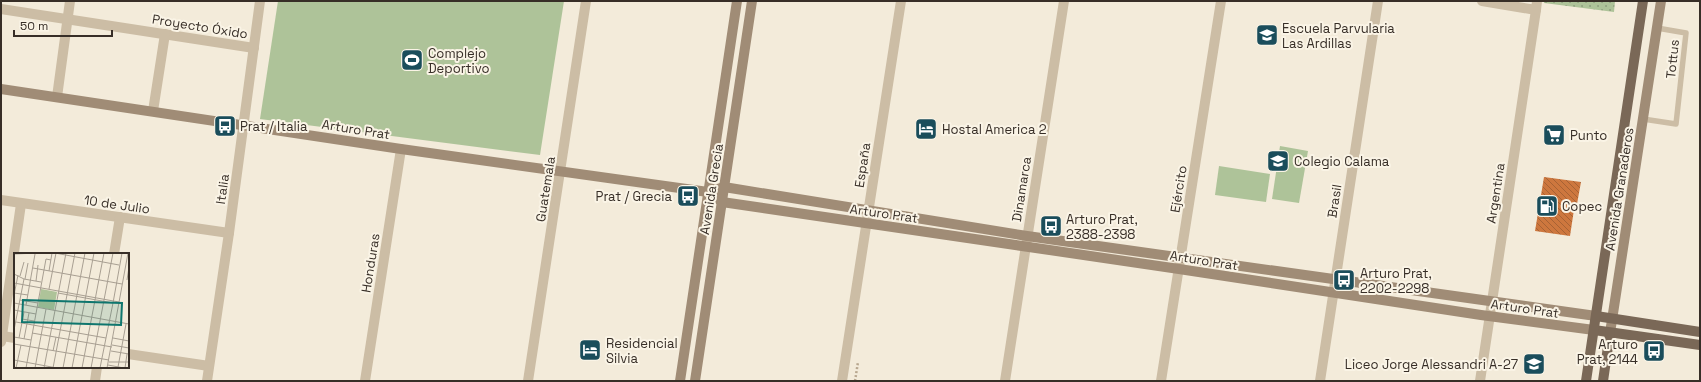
<svg xmlns="http://www.w3.org/2000/svg" width="1701" height="382" viewBox="0 0 1701 382" font-family="'Space Grotesk',sans-serif">
<style>
.grass{fill:url(#grass-dots)}
.garden{fill:#aec399}
.building{fill:url(#building-back-hatch)}
.lines{fill:none;stroke-linecap:round;stroke-linejoin:round}
.path{stroke:#b8a78f;stroke-width:2.5;stroke-dasharray:2 2;stroke-linecap:butt}
.service{stroke:#ccbda5;stroke-width:5.5}
.minor{stroke:#ccbda5;stroke-width:10}
.tertiary{stroke:#ccbda5;stroke-width:10}
.secondary{stroke:#a08c76;stroke-width:10}
.primary{stroke:#7a6857;stroke-width:10}
.labels{text-anchor:middle;stroke-width:4;stroke-linejoin:round;paint-order:stroke}
.street-label{font-size:13px;fill:#372e27;stroke:#faf4e6}
.poi-label{font-size:13px;fill:#372e27;stroke:#faf4e6;text-anchor:start}
.inset-road{fill:none;stroke:#a89f92;stroke-width:1}
.view{fill:#0f766e;fill-opacity:0.15;stroke:#0f766e;stroke-width:2}
.inset-edge{fill:none;stroke:#372e27;stroke-width:2}
</style>
<defs>
<pattern id="grass-dots" width="8" height="8" patternUnits="userSpaceOnUse"><rect width="8" height="8" fill="#aec399"/><path d="M2 2h.1M6 6h.1" fill="none" stroke="#8e9f7d" stroke-width="1.8" stroke-linecap="round"/></pattern>
<pattern id="building-back-hatch" width="6" height="6" patternUnits="userSpaceOnUse"><rect width="6" height="6" fill="#cd773e"/><path d="M-1 5l2 2M0 0l6 6M5-1l2 2" fill="none" stroke="#a76234"/></pattern>
</defs>
<rect width="100%" height="100%" fill="#f3ebda"/>
<polygon class="grass" points="1544,1 1615,1 1614,12 1544,3"/>
<g class="garden">
<polygon points="278,1 564,1 540,155 260,119"/>
<polygon points="1280,146 1308,151 1299,203 1272,199"/>
<polygon points="1219,166 1270,174 1266,202 1215,195"/>
</g>
<polygon class="building" points="1544,177 1581,182 1577,204 1575,203 1570,236 1535,231"/>
<g class="lines">
<polyline class="path" points="855,381 858,362"/>
<polyline class="service" points="1643,119 1676,124 1686,33 1657,28"/>
<g class="minor">
<polyline points="1,9 254,48"/>
<polyline points="57,97 70,1"/>
<polyline points="153,111 165,34"/>
<polyline points="1,200 229,233"/>
<polyline points="114,254 120,217"/>
<polyline points="2,336 15,338"/>
<polyline points="1,342 21,204"/>
<polyline points="128,354 209,366"/>
<polyline points="95,381 97,367"/>
<polyline points="207,381 229,233 260,1"/>
<polyline points="365,381 401,149"/>
<polyline points="528,381 586,1"/>
<polyline points="842,381 901,1"/>
<polyline points="1005,381 1064,1"/>
<polyline points="1161,381 1221,1"/>
<polyline points="1320,381 1378,1"/>
<polyline points="1480,381 1536,10"/>
</g>
<polyline class="tertiary" points="1482,1 1536,10 1537,1"/>
<g class="secondary">
<polyline points="1,89 401,149 708,192 724,187 1027,236 1596,316"/>
<polyline points="708,192 722,202 1179,269 1481,315 1594,330"/>
<polyline points="1610,333 1661,1"/>
<polyline points="680,381 737,1"/>
<polyline points="695,381 752,1"/>
</g>
<g class="primary">
<polyline points="1596,316 1700,332"/>
<polyline points="1594,330 1700,345"/>
<polyline points="1586,381 1643,1"/>
<polyline points="1603,381 1610,333"/>
</g>
</g>
<defs>
<g id="school-square" transform="scale(1.15)"><rect x="-9" y="-9" width="18" height="18" rx="4" fill="#1a4d5b" stroke="#faf4e6"/><path d="M0-5L7-2L0 1L-7-2ZM-4 1L0 2.5L4 1V4Q0 6-4 4Z" fill="#fff"/></g>
<g id="stadium-square" transform="scale(1.15)"><rect x="-9" y="-9" width="18" height="18" rx="4" fill="#1a4d5b" stroke="#faf4e6"/><path d="M0-5a6.5 5 0 1 0 0 10a6.5 5 0 1 0 0-10ZM-3.5-1.8h7v3.6h-7Z" fill="#fff"/></g>
<g id="bus-square" transform="scale(1.15)"><rect x="-9" y="-9" width="18" height="18" rx="4" fill="#1a4d5b" stroke="#faf4e6"/><path d="M-5-6H5V4H4V6H2V4H-2V6H-4V4H-5ZM-3.5-4V0h7V-4ZM-3.5 1.2v1.5H-2V1.2ZM2 1.2v1.5H3.5V1.2Z" fill="#fff"/></g>
<g id="hotel-square" transform="scale(1.15)"><rect x="-9" y="-9" width="18" height="18" rx="4" fill="#1a4d5b" stroke="#faf4e6"/><path d="M-6-4.5h1.5V1H6V5H4.5V3h-9V5H-6ZM-4 0a1.8 1.8 0 1 1 3.6 0ZM.5 0V-2.5h3Q6-2.5 6 0Z" fill="#fff"/></g>
<g id="supermarket-square" transform="scale(1.15)"><rect x="-9" y="-9" width="18" height="18" rx="4" fill="#1a4d5b" stroke="#faf4e6"/><path d="M-6-5.5h2.5l.6 2H6L4.5 2H-2.5L-4.4-4H-6ZM-1.5 3.2a1.3 1.3 0 1 0 .1 0ZM3 3.2a1.3 1.3 0 1 0 .1 0Z" fill="#fff"/></g>
<g id="fuel-square" transform="scale(1.15)"><rect x="-9" y="-9" width="18" height="18" rx="4" fill="#1a4d5b" stroke="#faf4e6"/><path d="M-5.5-6h7V0h2V4h1.3V-2.5L3-4.5l.8-.8L6-3V5H2.5V1h-1V6h-7ZM-4.2-4.7v3.2H.2V-4.7Z" fill="#fff"/></g>
</defs>
<g fill-rule="evenodd">
<use href="#school-square" x="1267" y="35"/>
<use href="#stadium-square" x="412" y="60"/>
<use href="#bus-square" x="225" y="126"/>
<use href="#hotel-square" x="926" y="129"/>
<use href="#supermarket-square" x="1554" y="135"/>
<use href="#school-square" x="1278" y="161"/>
<use href="#bus-square" x="688" y="196"/>
<use href="#fuel-square" x="1547" y="206"/>
<use href="#bus-square" x="1051" y="226"/>
<use href="#bus-square" x="1344" y="280"/>
<use href="#hotel-square" x="590" y="350"/>
<use href="#bus-square" x="1654" y="351"/>
<use href="#school-square" x="1534" y="364"/>
</g>
<g class="labels">
<g class="street-label">
<text transform="translate(200 26) rotate(9)" y="5">Proyecto Óxido</text>
<text transform="translate(1672 59) rotate(-84)" y="5">Tottus</text>
<text transform="translate(356 129) rotate(9)" y="5">Arturo Prat</text>
<text transform="translate(862 165) rotate(-81)" y="5">España</text>
<text transform="translate(222 189) rotate(-82)" y="5">Italia</text>
<text transform="translate(545 189) rotate(-81)" y="5">Guatemala</text>
<text transform="translate(711 189) rotate(-81)" y="5">Avenida Grecia</text>
<text transform="translate(1021 189) rotate(-81)" y="5">Dinamarca</text>
<text transform="translate(1178 189) rotate(-81)" y="5">Ejército</text>
<text transform="translate(1619 189) rotate(-81)" y="5">Avenida Granaderos</text>
<text transform="translate(1495 193) rotate(-81)" y="5">Argentina</text>
<text transform="translate(1334 201) rotate(-81)" y="5">Brasil</text>
<text transform="translate(117 204) rotate(8)" y="5">10 de Julio</text>
<text transform="translate(884 213) rotate(8)" y="5">Arturo Prat</text>
<text transform="translate(1204 260) rotate(9)" y="5">Arturo Prat</text>
<text transform="translate(370 263) rotate(-81)" y="5">Honduras</text>
<text transform="translate(1525 308) rotate(8)" y="5">Arturo Prat</text>
</g>
<g class="poi-label">
<text x="1282" y="33">Escuela Parvularia<tspan x="1282" dy="15">Las Ardillas</tspan></text>
<text x="428" y="58">Complejo<tspan x="428" dy="15">Deportivo</tspan></text>
<text x="240" y="131">Prat / Italia</text>
<text x="942" y="134">Hostal America 2</text>
<text x="1570" y="140">Punto</text>
<text x="1294" y="166">Colegio Calama</text>
<text x="672" y="201" text-anchor="end">Prat / Grecia</text>
<text x="1562" y="211">Copec</text>
<text x="1066" y="224">Arturo Prat,<tspan x="1066" dy="15">2388-2398</tspan></text>
<text x="1360" y="278">Arturo Prat,<tspan x="1360" dy="15">2202-2298</tspan></text>
<text x="606" y="348">Residencial<tspan x="606" dy="15">Silvia</tspan></text>
<text x="1638" y="349" text-anchor="end">Arturo<tspan x="1638" dy="15">Prat, 2144</tspan></text>
<text x="1518" y="369" text-anchor="end">Liceo Jorge Alessandri A-27</text>
</g>
</g>
<g transform="translate(14 253)">
<rect width="115" height="115" fill="#f3ebda"/>
<path d="M27,36L43,39L40,57L24,54Z" fill="#aec399"/>
<path class="inset-road" d="M41,0L105,12M0,1L24,0M19,15L108,31M35,18L38,0M0,21L10,26L27,29M6,23L10,9M11,26L14,10M113,27L115,14M22,28L24,12M0,30L105,49M35,36L42,0M0,40L14,42M44,40L99,50L108,0M0,42L4,22M6,47L24,50M0,50L115,71M12,52L21,1M0,57L22,61M8,66L20,68M2,69L92,85M0,77L10,26M18,80L98,94M0,84L17,87M5,85L10,59M99,85L115,88M10,86L15,60M0,91L95,107M98,92L115,95M39,98L42,84M97,98L115,101M0,107L43,115M95,109H115M94,112L110,115M104,114L112,71M2,115L7,92M12,115L32,6L37,7M21,115L32,56M30,115L52,0M39,115L61,0M49,115L71,0M58,115L80,0M68,115L90,0M77,115L99,0M86,115L99,50M93,115L114,0M111,115L113,101"/>
<path class="view" d="M9,47L108,50L107,72L8,69Z"/>
<rect width="115" height="115" class="inset-edge"/>
</g>
<rect width="1701" height="382" fill="none" stroke="#372e27" stroke-width="4"/>
<path d="M14 30v6h98v-6" fill="none" stroke="#372e27" stroke-width="2"/>
<text x="20" y="30" font-size="12" fill="#372e27" stroke="#faf4e6" stroke-width="3" paint-order="stroke">50 m</text>
</svg>
